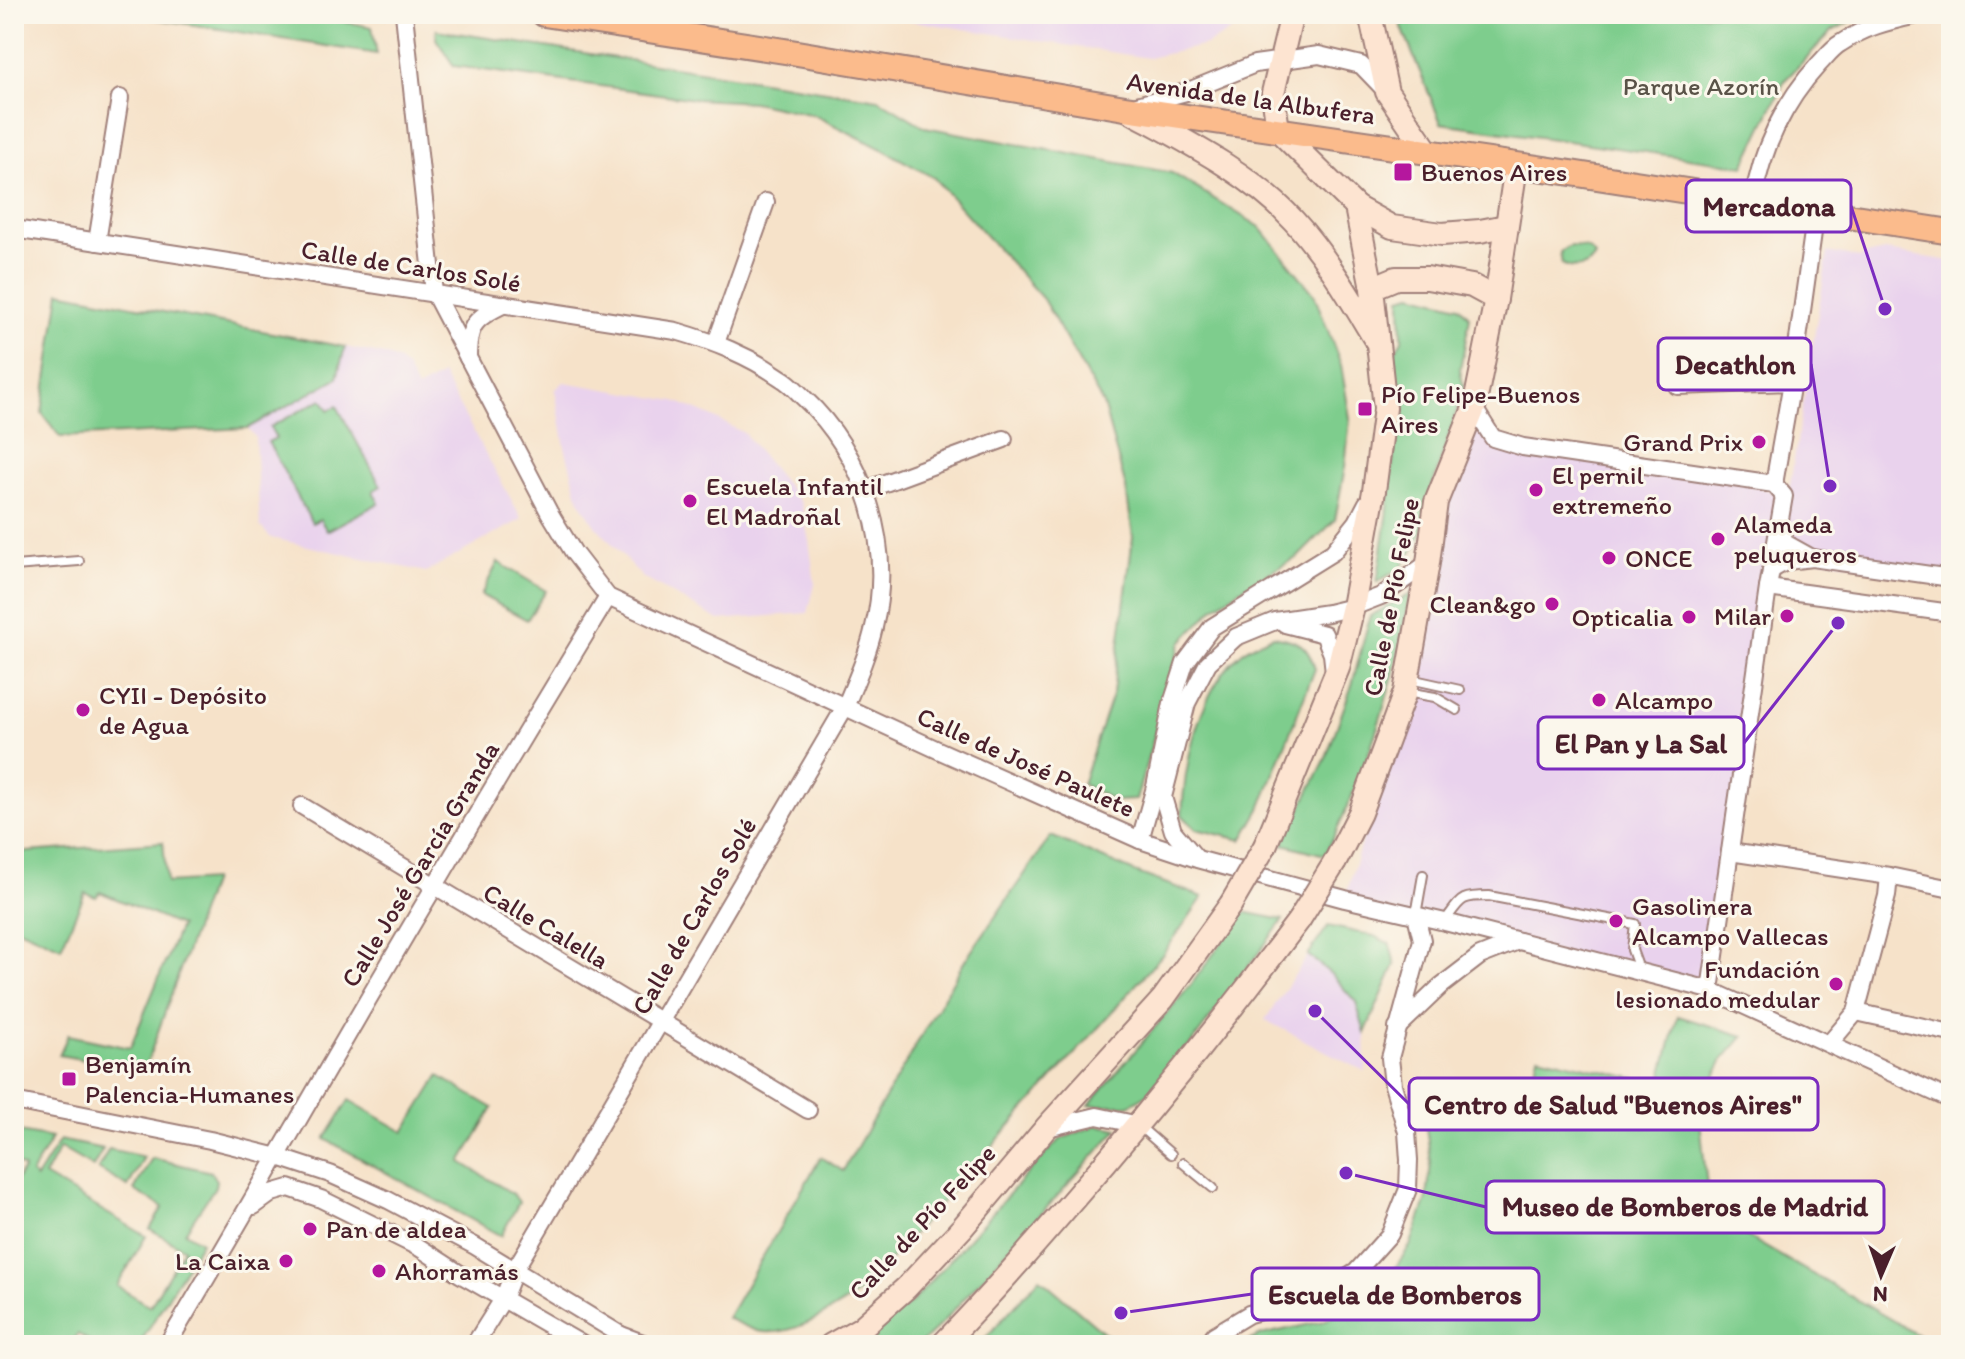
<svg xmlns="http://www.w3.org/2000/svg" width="1965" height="1359" viewBox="0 0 1965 1359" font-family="Itim,sans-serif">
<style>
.built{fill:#e9d2ed}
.green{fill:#7ecd8d;stroke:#64765c;stroke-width:2}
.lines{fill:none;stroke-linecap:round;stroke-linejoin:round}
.lane-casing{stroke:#a0807a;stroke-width:12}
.street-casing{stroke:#a0807a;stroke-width:20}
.secondary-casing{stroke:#a0807a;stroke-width:26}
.primary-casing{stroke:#a0807a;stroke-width:28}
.lane{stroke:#fff;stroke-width:8}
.street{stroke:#fff;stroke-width:16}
.secondary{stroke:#fde4d1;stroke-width:22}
.primary{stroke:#fbbb8c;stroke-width:24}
.secondary-bridge-casing{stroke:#a0807a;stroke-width:26;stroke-linecap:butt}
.secondary-bridge{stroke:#fde4d1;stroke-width:22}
.poi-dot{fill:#b5179e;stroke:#fbf7ec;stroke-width:3}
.labels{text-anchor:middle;stroke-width:6;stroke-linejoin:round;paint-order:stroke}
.park-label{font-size:26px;fill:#5a5348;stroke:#fbf7ec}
.street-label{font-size:26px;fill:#4a1f2b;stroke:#fbf7ec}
.poi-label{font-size:26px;fill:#4a1f2b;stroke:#fbf7ec;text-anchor:start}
.leader{fill:none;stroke:#7b2cbf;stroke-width:3}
.callout-dot{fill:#7b2cbf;stroke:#fbf7ec;stroke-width:3}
.callout{fill:#fbf7ec;stroke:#7b2cbf;stroke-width:3}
.callout-label{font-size:28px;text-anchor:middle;font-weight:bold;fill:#4a1f2b}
</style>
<rect width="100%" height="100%" fill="#fbf7ec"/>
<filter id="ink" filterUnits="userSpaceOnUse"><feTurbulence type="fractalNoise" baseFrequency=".0125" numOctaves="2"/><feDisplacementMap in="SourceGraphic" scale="16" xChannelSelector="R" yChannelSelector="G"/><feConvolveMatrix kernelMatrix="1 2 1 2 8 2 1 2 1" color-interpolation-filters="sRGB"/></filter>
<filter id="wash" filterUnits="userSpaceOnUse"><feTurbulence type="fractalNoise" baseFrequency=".006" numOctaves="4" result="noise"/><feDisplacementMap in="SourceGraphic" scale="32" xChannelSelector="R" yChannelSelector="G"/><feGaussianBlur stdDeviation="1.8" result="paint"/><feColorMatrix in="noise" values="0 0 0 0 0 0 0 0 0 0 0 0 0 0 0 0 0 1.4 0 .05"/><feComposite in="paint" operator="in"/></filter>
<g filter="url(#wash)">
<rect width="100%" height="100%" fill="#f6e2c9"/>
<g class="built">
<polygon points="869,14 1254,14 1251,20 1206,45 1148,58"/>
<polygon points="1885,251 1951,261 1951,578 1812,558 1771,570 1710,990 1345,899 1405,692 1428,563 1474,408 1493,438 1729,478 1784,495 1790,485 1828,252 1859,258 1870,254"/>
<polygon points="345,347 385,355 399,361 407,369 417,389 442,375 522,519 426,572 271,538 260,526 255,437 248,428 337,378"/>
<polygon points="564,382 675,401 709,415 744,433 801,503 809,541 815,584 808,613 719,620 642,577 596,526 579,500 565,447 555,390"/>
<polygon points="1308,955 1332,975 1356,1002 1365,1033 1366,1072 1265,1020"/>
</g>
<g class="green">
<polygon points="125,14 308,14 372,27 377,54"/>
<polygon points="1438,14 1865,14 1832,31 1785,80 1744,166 1441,123 1398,18"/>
<polygon points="437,30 878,99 925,127 1172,173 1260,227 1314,294 1341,365 1350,418 1345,467 1335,520 1298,557 1244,587 1215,607 1181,642 1136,800 1115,801 1082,784 1113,692 1133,537 1126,488 1103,404 1043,299 934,178 882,149 814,115 753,102 695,99 454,66 436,39"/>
<path d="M1570,246C1581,247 1589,246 1595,256C1589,269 1573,270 1562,264L1560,252Z"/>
<polygon points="60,292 345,347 337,378 248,428 60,437 42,413"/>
<polygon points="1412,294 1459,306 1470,317 1460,370 1464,388 1429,497 1422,532 1415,546 1401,568 1377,582 1387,518 1396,430 1395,351 1402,340 1401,297"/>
<polygon points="322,399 329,410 337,406 381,486 373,491 379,503 327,531 320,519 312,523 268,442 276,438 270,427"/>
<polygon points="498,562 546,591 527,620 481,595"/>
<path d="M1411,594C1404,625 1399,656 1390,686C1374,744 1352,801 1325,855L1283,844L1325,760L1352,685L1370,616Z"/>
<path d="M1273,636C1299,641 1307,643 1315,669L1260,809L1242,840L1196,829L1182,815C1185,759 1199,687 1245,650C1253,644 1264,640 1273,636Z"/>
<path d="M1051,836L1132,871L1203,897L1163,954L1106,1019L862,1291C833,1309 793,1339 757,1331C747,1328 737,1322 727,1318L821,1157L843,1171L964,962Z"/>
<polygon points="163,842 167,883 212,880 144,1071 59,1055 68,1035 130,1048 180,926 100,892 96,897 85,893 61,947 14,926 14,853"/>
<polygon points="1244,912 1283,920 1194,1040 1148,1094 1129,1105 1089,1105 1190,986"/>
<polygon points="1328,926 1374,936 1390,944 1395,965 1365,1033 1356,1002 1332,975 1308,955"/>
<polygon points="1678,1016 1744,1036 1722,1061 1699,1111 1710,1215 1935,1345 1240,1345 1261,1335 1324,1321 1358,1301 1388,1278 1410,1246 1427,1199 1431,1162 1422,1100 1471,1117 1499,1086 1534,1073 1538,1056 1660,1084"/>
<polygon points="439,1076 493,1108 461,1162 513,1194 519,1202 501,1236 325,1139 349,1100 404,1132"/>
<polygon points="1097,1125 1118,1129 942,1323 919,1345 859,1345 914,1300 1044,1155 1061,1139"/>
<polygon points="14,1131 52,1138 31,1174 36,1178 60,1140 103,1149 93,1167 60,1148 44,1176 146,1236 117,1286 150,1306 184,1249 150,1229 163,1207 134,1190 152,1158 211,1172 216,1180 215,1187 185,1232 201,1242 139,1345 96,1345 78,1334 71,1345 14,1345 14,1184 24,1168 14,1162"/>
<polygon points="109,1149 144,1157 128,1187 98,1169"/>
<polygon points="1040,1278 1119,1345 979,1345"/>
</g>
</g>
<g filter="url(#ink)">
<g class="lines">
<g class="lane-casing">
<g id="lane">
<polyline points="14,566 79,561"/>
<polyline points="1410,679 1460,690"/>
<polyline points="1406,692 1435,697 1457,710"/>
<polyline points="1416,915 1423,875"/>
<path d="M1445,921C1462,898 1460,896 1489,896L1635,924L1632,950L1640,972"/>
<polyline points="1139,1126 1171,1154"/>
<polyline points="1183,1163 1213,1188"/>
</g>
</g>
<g class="street-casing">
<g id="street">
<polyline points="404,14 434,293 549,512 574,553 608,597 938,750 1140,840 1197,859 1345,899 1445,922 1710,990 1951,1100"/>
<polyline points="1137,105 1186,92 1255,64 1319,55 1361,65 1386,91"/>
<path d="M1753,201C1761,150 1784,102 1819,64C1826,57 1832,48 1841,43C1868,25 1891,21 1921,14"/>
<path d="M14,229L676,331C714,342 748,355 781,378C790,383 797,391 804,398C864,454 894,546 874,627C868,654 856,681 845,707L527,1249L515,1269L503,1299L474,1345"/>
<polyline points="97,242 120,98"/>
<polyline points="716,343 766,202"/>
<path d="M468,358C468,324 475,318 505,304"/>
<polyline points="1677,386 1792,382"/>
<polyline points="1474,408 1493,438 1523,447 1774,484"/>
<polyline points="1774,484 1792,382 1816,211"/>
<polyline points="866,490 1004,439"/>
<polyline points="1780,524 1785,543 1812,558"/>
<polyline points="1771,570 1787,561 1812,558 1951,578"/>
<polyline points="1768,588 1951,613"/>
<polyline points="1285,624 1324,634 1332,654 1334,672"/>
<polyline points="302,806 808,1110"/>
<polyline points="1140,840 1155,787 1172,703 1185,663 1212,627 1333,552 1357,522 1367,503"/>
<polyline points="1730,852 1889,876 1951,889"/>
<polyline points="1196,858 1173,831 1163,797 1187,703 1208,663 1236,637 1275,621 1328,613 1353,607 1381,596 1428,563"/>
<polyline points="1710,990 1768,588 1784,496 1774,484"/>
<polyline points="1856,1012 1951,1033"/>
<polyline points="1397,1028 1441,986 1480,956 1518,941"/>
<polyline points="1829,1044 1856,1012 1887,896 1889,876"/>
<polyline points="14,1101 210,1140 278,1157 330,1174 388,1200 475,1246 621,1335 630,1345"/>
<polyline points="1047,1128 1097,1116 1139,1125"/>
<polyline points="254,1206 272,1193 289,1188 321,1199 420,1248 460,1274 583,1345"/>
<polyline points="621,1335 648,1345"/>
<path d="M167,1345C257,1194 343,1040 433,889C490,791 549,694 608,597"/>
<polyline points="1207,1345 1214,1335 1249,1314 1319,1295 1356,1272 1390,1234 1408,1189 1409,1160 1407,1132 1393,1085 1390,1058 1422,940 1416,915"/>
</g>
</g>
<g class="secondary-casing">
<g id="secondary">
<polyline points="1370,14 1387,92 1428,152"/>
<path d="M1130,111C1187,142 1250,173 1294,221C1326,256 1350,298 1375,339"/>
<polyline points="1356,207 1392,227 1442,234 1480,231 1506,226"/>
<polyline points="1372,288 1396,278 1427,278 1472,286 1496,299"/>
<polyline points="1265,846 1338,668 1353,607 1374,491 1385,408 1372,288 1356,207 1278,130 1273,93 1292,14"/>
<polyline points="1335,862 1360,813 1405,692 1428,563 1436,502 1474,408 1496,299 1516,166"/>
<polyline points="831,1345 861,1328 906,1288 962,1228 1046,1128 1163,999 1231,904"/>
<path d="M942,1345C983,1303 1022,1259 1061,1214C1144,1119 1223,1021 1299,920"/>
</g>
</g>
<g class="primary-casing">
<polyline id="primary" points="544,14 791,52 1125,108 1558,171 1951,232"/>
</g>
<use href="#lane" class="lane"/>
<use href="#street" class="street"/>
<use href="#secondary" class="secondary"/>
<use href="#primary" class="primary"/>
<g class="secondary-bridge-casing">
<g id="secondary-bridge">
<polyline points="1231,904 1265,846"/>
<polyline points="1299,920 1335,862"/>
</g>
</g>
<use href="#secondary-bridge" class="secondary-bridge"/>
</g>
</g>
<g class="poi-dot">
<rect x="1393" y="162" width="20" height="20" rx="4"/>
<rect x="1357" y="401" width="16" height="16" rx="4"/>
<circle cx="1759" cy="442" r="8"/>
<circle cx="1536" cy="490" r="8"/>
<circle cx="690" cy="501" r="8"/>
<circle cx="1718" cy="539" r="8"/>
<circle cx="1609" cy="558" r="8"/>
<circle cx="1552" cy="604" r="8"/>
<circle cx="1787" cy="616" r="8"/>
<circle cx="1689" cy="617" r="8"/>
<circle cx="1599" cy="700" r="8"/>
<circle cx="83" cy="710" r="8"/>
<circle cx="1616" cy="921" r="8"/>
<circle cx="1836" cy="984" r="8"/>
<rect x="61" y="1071" width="16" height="16" rx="4"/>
<circle cx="310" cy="1229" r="8"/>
<circle cx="286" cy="1261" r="8"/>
<circle cx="379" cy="1271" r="8"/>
</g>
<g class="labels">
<g class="park-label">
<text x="1701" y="95">Parque Azorín</text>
</g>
<g class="street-label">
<text transform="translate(1251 98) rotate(8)" y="9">Avenida de la Albufera</text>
<text transform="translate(411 266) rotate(9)" y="9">Calle de Carlos Solé</text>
<text transform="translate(1391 597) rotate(-79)" y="9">Calle de Pío Felipe</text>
<text transform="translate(1026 762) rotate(24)" y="9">Calle de José Paulete</text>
<text transform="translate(420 864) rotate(-59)" y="9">Calle José García Granda</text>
<text transform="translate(694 916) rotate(-60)" y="9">Calle de Carlos Solé</text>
<text transform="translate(546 926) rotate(31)" y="9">Calle Calella</text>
<text transform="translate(922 1222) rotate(-47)" y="9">Calle de Pío Felipe</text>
</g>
<g class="poi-label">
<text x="1421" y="181">Buenos Aires</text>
<text x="1381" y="403">Pío Felipe-Buenos<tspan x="1381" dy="30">Aires</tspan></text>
<text x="1743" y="451" text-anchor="end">Grand Prix</text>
<text x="1552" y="484">El pernil<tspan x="1552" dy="30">extremeño</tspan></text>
<text x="706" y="495">Escuela Infantil<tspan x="706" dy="30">El Madroñal</tspan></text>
<text x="1734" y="533">Alameda<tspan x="1734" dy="30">peluqueros</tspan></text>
<text x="1625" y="567">ONCE</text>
<text x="1536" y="613" text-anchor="end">Clean&amp;go</text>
<text x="1771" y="625" text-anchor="end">Milar</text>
<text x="1673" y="626" text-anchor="end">Opticalia</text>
<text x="99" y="704">CYII - Depósito<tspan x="99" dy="30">de Agua</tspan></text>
<text x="1615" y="709">Alcampo</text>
<text x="1632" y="915">Gasolinera<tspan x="1632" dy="30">Alcampo Vallecas</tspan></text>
<text x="1820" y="978" text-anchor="end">Fundación<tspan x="1820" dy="30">lesionado medular</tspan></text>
<text x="85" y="1073">Benjamín<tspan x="85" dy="30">Palencia-Humanes</tspan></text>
<text x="326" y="1238">Pan de aldea</text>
<text x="270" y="1270" text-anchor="end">La Caixa</text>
<text x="395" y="1280">Ahorramás</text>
</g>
</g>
<path class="leader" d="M1885 309L1851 206M1830 486L1811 364M1838 623L1744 743M1315 1011L1409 1104M1346 1173L1486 1207M1121 1313L1252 1294"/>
<g class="callout-dot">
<circle cx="1885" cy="309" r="8"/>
<circle cx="1830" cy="486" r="8"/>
<circle cx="1838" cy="623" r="8"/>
<circle cx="1315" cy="1011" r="8"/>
<circle cx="1346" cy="1173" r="8"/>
<circle cx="1121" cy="1313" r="8"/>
</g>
<g class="callout">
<rect x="1686" y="180" width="165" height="52" rx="8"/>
<rect x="1658" y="338" width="153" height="52" rx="8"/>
<rect x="1538" y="717" width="206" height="52" rx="8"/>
<rect x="1409" y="1078" width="409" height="52" rx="8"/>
<rect x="1486" y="1181" width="398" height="52" rx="8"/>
<rect x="1252" y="1268" width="287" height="52" rx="8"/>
</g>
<g class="callout-label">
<text x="1769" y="216">Mercadona</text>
<text x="1735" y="374">Decathlon</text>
<text x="1641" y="753">El Pan y La Sal</text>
<text x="1613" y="1114">Centro de Salud "Buenos Aires"</text>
<text x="1685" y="1216">Museo de Bomberos de Madrid</text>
<text x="1395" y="1304">Escuela de Bomberos</text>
</g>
<rect width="1965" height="1359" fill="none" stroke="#fbf7ec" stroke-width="48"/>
<g transform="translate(1881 1275) rotate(182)" stroke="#fbf7ec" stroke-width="6" paint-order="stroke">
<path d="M0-6L14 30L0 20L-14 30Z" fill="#4a1f2b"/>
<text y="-12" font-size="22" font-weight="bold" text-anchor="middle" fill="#4a1f2b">N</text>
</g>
</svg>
